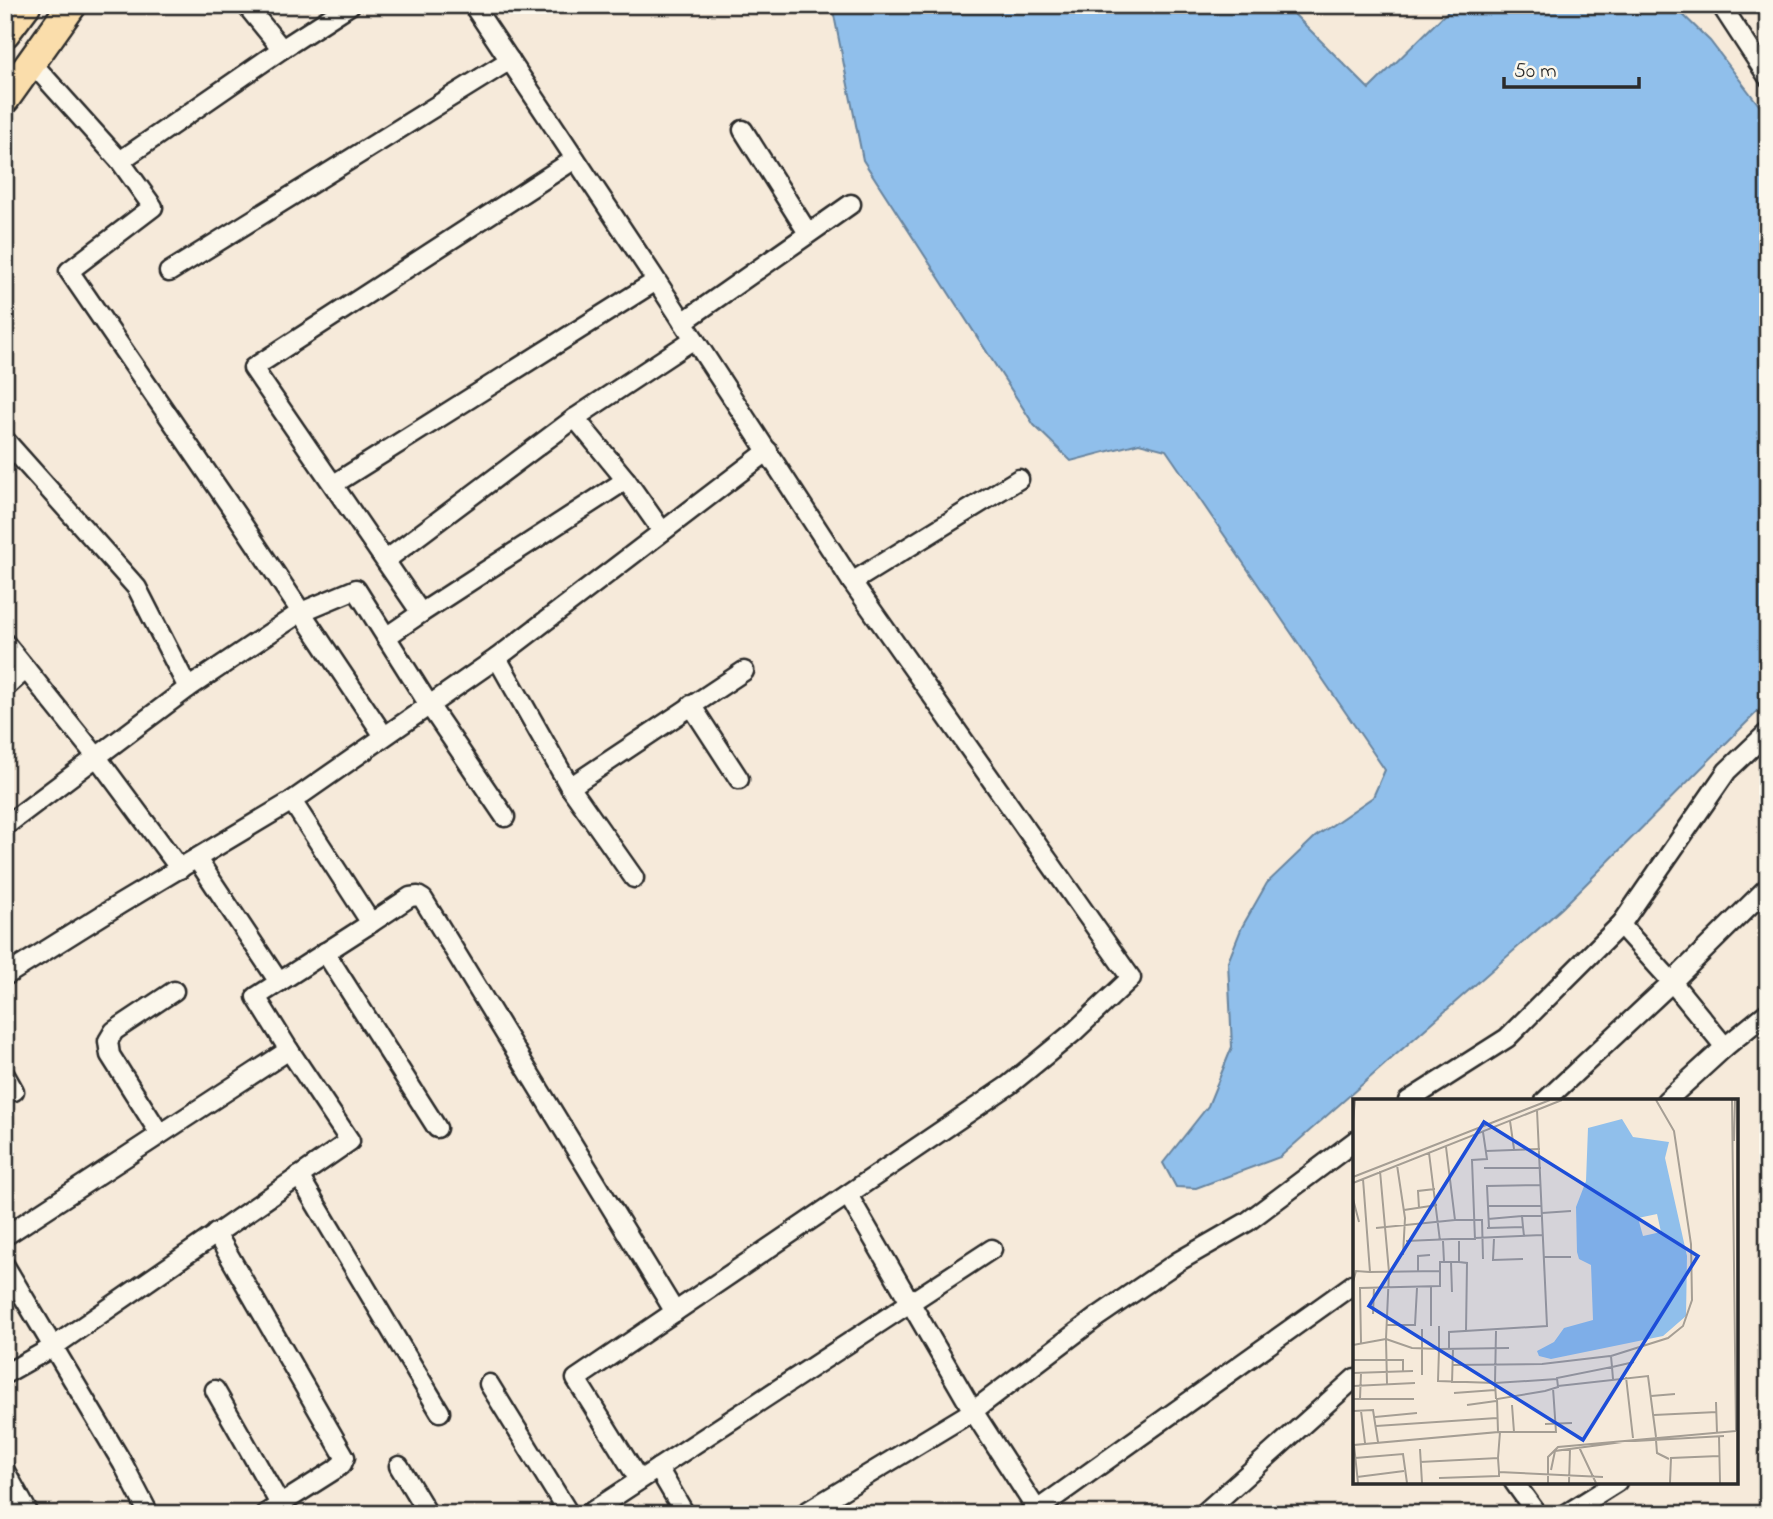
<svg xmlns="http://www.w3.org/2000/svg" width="1773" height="1519" viewBox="0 0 1773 1519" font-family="'Indie Flower',sans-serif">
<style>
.water{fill:#90bfeb;stroke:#68849e;stroke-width:2}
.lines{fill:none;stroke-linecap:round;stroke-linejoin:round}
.street-casing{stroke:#2b2b2b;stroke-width:23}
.primary-casing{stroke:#2b2b2b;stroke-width:33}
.street{stroke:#fbf7ec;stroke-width:18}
.primary{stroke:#faddab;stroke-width:28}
.inset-road{fill:none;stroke:#a59e94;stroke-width:2}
.view{fill:#1d4ed8;fill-opacity:0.15;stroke:#1d4ed8;stroke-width:3.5}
.inset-edge{fill:none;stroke:#2b2b2b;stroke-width:3.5}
</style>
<rect width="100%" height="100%" fill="#f6eada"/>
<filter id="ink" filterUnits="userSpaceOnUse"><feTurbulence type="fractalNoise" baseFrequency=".0143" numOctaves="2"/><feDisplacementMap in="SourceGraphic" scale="14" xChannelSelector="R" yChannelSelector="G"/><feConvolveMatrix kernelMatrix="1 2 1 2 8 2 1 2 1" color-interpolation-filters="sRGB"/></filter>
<g filter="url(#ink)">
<polygon class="water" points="832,5 1285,5 1369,89 1454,5 1673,5 1710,41 1768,117 1768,701 1562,908 1280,1157 1196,1188 1176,1187 1163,1163 1208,1106 1232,1047 1228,962 1242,927 1267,883 1315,837 1373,797 1385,770 1166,450 1139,443 1071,461 1034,425 863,160"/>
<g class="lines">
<g class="street-casing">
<g id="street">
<polyline points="246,5 282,49"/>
<polyline points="473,5 652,274 852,582 1131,978 1075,1031 1009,1085 576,1379 639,1480"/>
<polyline points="1721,5 1768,77"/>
<polyline points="32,63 120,161 153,207 69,271 235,513 384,736"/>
<polyline points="743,130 808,233"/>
<polyline points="120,161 282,49 350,5"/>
<polyline points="169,272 510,60"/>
<polyline points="683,322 851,204"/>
<polyline points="5,440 137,588 188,688 301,612 356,589 429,705 505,817"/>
<polyline points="626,480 575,418 694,339"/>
<polyline points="334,484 656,281"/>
<polyline points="386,560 575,418"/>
<polyline points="852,582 1019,479"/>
<polyline points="421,613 253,368 575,159"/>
<polyline points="386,637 421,613 626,480 662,531"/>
<polyline points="5,643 96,756 180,869"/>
<polyline points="497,658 570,787 744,671"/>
<polyline points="5,688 26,669"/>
<polyline points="691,705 739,779"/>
<polyline points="570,787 634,878"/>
<polyline points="5,826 188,688"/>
<polyline points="197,859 279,982"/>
<polyline points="371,923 410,897 418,896 423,899 675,1312"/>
<polyline points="325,952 437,1128"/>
<polyline points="5,976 120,904 292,801 497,658 768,451"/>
<polyline points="1725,1047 1672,982 1768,887"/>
<polyline points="289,1050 256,997 371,923 292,801"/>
<polyline points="5,1075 14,1091"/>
<polyline points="1408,1101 1507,1038 1622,923"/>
<polyline points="1545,1101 1672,982 1625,930 1622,923 1727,771 1768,732"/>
<polyline points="1666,1101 1725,1047 1768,1012"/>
<polyline points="160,1134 110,1055 108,1041 114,1031 174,991"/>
<polyline points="299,1176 440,1412"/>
<polyline points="848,1195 973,1411 1037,1510 1355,1283"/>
<polyline points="216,1233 345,1457 342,1464 336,1469 265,1514"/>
<polyline points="5,1236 289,1050 350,1141 53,1347 5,1374"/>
<polyline points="5,1266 123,1464 149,1514"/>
<polyline points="489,1384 569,1514"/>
<polyline points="215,1390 280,1504"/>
<polyline points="399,1466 428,1514"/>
<polyline points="658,1468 685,1514"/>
<polyline points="5,1471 29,1514"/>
<polyline points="1514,1482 1537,1514"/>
<polyline points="588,1514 992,1249"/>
<polyline points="803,1514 973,1411 1097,1317 1179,1261 1247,1222 1355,1141"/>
<polyline points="1203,1514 1355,1378"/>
<polyline points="1566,1514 1617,1482"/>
</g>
</g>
<g class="primary-casing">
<g id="primary">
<polyline points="5,33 26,5"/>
<polyline points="5,99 72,5"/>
</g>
</g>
<use href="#street" class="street"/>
<use href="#primary" class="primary"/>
</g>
</g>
<g transform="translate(1353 1099)">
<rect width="385" height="385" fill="#f6eada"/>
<path d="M269,20L280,38L316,43L312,59L334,157L333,217L310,237L198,260L186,257L184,252L201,243L211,229L240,221L238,166L226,160L224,153L223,108L233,82L235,29ZM304,115L308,133L290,137L285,119Z" fill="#90bfeb" fill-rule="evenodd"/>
<path class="inset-road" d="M379,1L383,332M157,22L161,50M0,23L2,1M381,42L382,1M93,48L102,121H129L130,160M133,52L187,50M76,54L87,142M44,66L52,119L50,156M131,69H188M27,72L36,173L33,240L59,249L86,250L85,282L142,284L143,300M0,78L197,1M0,84L209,1M0,100L6,123M135,107H189M66,109L65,92L82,90M51,111L84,106M189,114L218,112M135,120L169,117M170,128L169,117H189M23,129L102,121M134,129L170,128L171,137M136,129L134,87L188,86M141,140L140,161L170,160M122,141L119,61L134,60L130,33M53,142L190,136M90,142L91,163M190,158H218M98,163L99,193M106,163L114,164L113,233M65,172V157L77,156M87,172V163H106V142M0,183L3,172L17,173M20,215L21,189M34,226H62L64,189M78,227V188M86,227V250L156,249M69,230V276M143,232L142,284L204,280M8,244L7,189L87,187V172L17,173L10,80M0,246L33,240L34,285M96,250V233L194,227L184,11M0,261H50V272M99,266L189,265L257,257M0,274L60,272M273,278L280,339M260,280L259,268L281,263M99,284L100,250M0,287L62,284M205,287L295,277L303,338M101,294L142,291M298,297L322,295M0,300H61M7,300L8,274M363,303L364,334M114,306L143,302M159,306L161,333M0,312L20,311L25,343M8,312L12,344M301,316L364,313M22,318L64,314M192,325L219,324M23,327L144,319M146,333H203L200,289M366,337L367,384M303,341L304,354L316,360M282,342L371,337M226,348L243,384M67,350L69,384M2,359L50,355L54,384M145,359L147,333M67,363L145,359L146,373L250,378M198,371L202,352L269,343M4,378L51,372M86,379L146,377V373M5,384L1,346L145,333L144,300L192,292L205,288L204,279L259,268L258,257L315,239L330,227L339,201L338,145L321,32L303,1M195,384V358L205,348L383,332M216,384L217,350M317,384L318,359L366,357"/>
<path class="view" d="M131,23L345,157L230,341L16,207Z"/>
<rect width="385" height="385" class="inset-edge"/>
</g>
<rect width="1773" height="1519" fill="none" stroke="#fbf7ec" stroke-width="28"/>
<rect x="14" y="14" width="1745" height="1491" fill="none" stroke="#2b2b2b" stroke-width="2.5" filter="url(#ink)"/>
<path d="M1504 77v10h135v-10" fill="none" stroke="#2b2b2b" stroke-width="3.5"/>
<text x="1514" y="77" font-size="21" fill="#2b2b2b" stroke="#fbf7ec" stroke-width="5" paint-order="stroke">50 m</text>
</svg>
